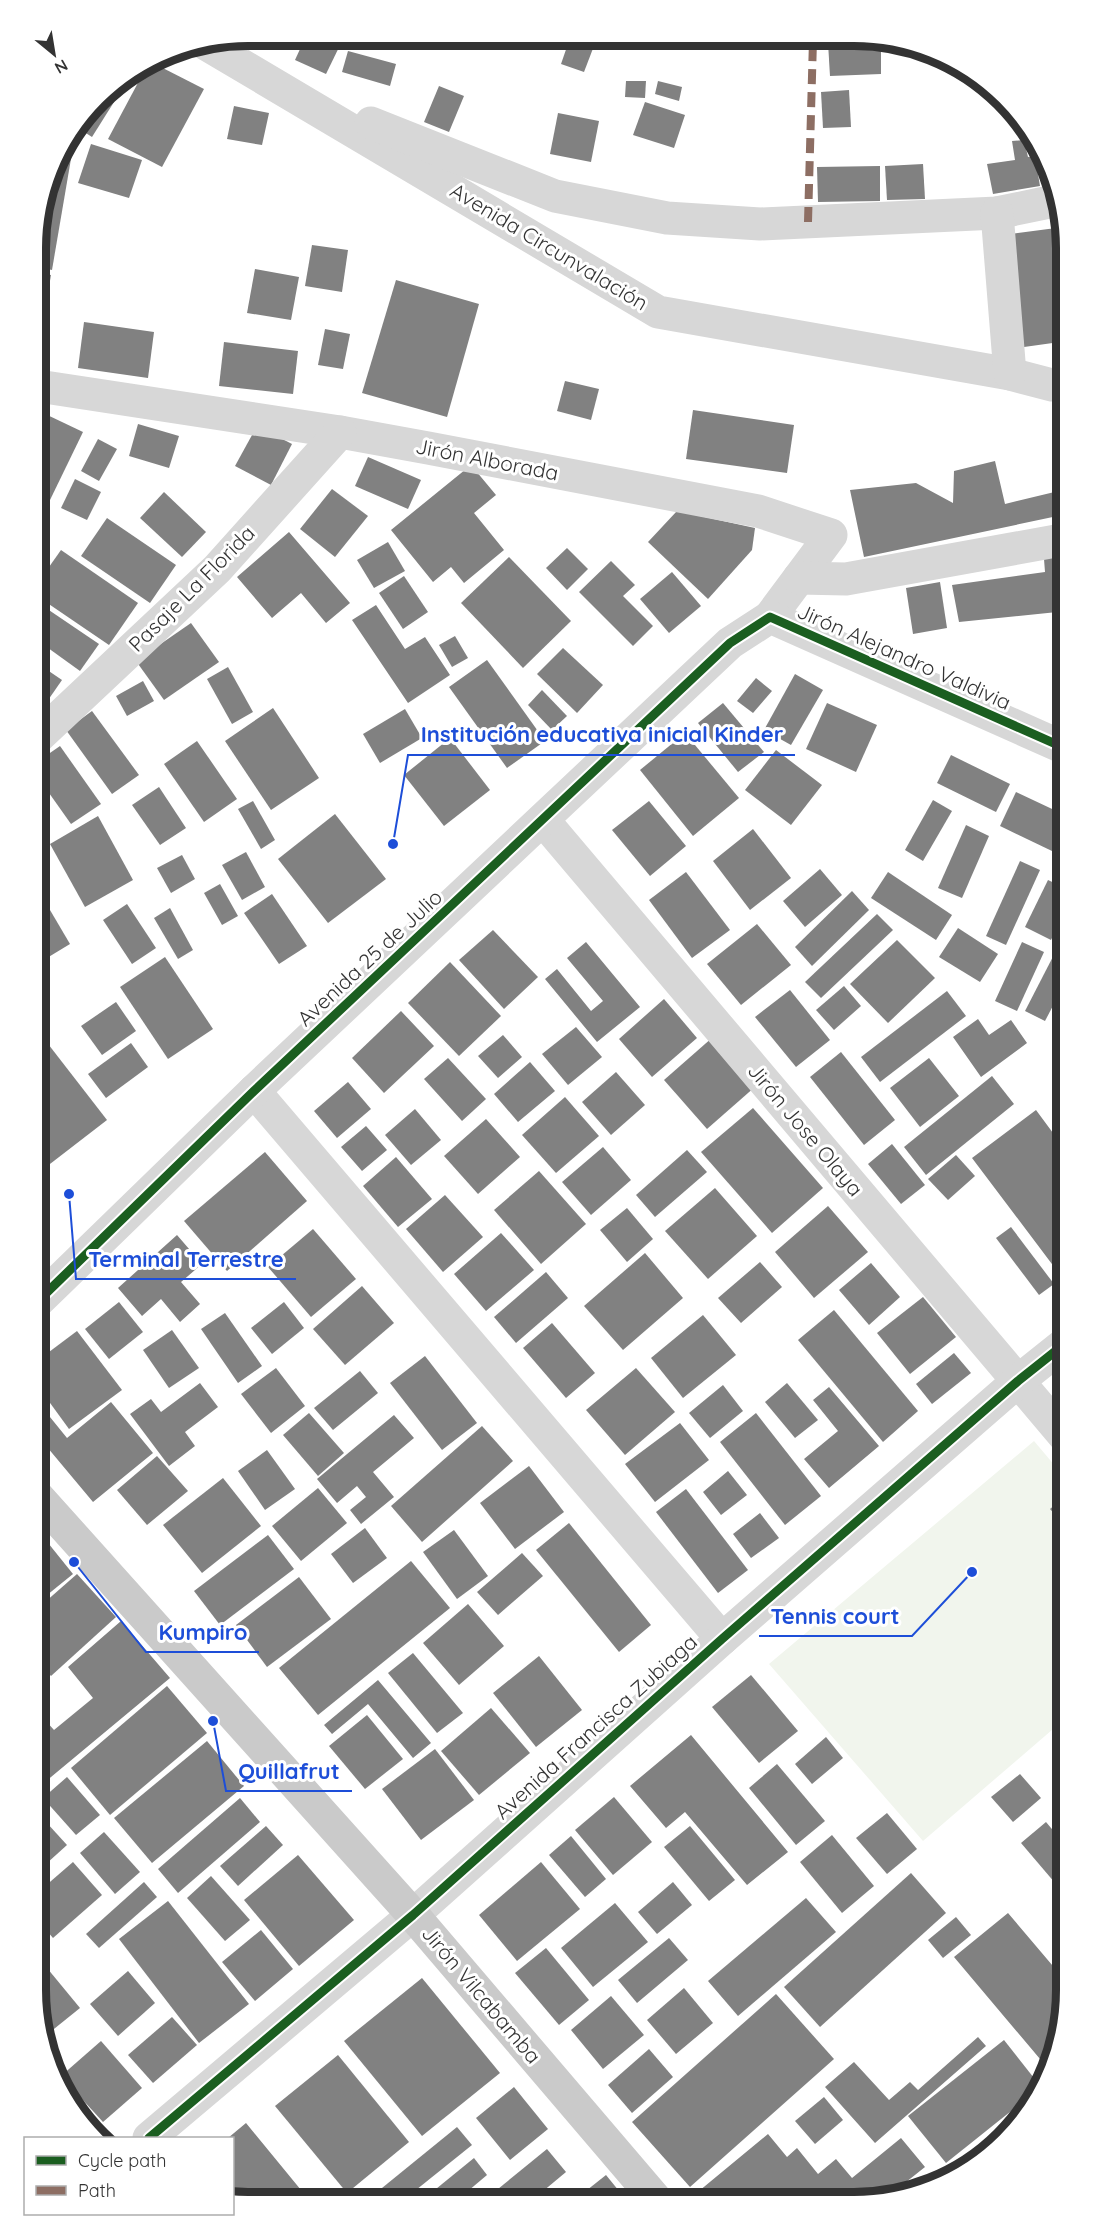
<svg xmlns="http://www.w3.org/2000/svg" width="1103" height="2239" viewBox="0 0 1103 2239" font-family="Quicksand,sans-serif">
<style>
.green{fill:#f1f5ed}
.building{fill:#818181}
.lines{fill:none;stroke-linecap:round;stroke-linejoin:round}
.minor{stroke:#d7d7d7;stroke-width:33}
.major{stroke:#cacaca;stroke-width:33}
.quiet{stroke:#8d6e63;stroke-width:8;stroke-dasharray:15 8;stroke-linecap:butt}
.cycleway-casing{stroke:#fff;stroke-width:13}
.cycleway{stroke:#1b5e20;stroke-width:9}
.labels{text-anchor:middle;stroke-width:6;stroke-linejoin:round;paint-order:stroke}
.street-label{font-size:21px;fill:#333;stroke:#fff}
.rim{fill:none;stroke:#333;stroke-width:8}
.leader{fill:none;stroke:#1d4ed8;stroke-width:2}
.callout-dot{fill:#1d4ed8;stroke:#fff;stroke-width:2}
.callout-label{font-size:22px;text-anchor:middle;font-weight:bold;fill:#1d4ed8;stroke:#fff;stroke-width:6;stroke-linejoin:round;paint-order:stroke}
</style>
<rect width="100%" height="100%" fill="#fff"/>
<polygon class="green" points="1034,1441 1067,1480 1067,1717 923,1841 769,1664"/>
<g class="building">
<polygon points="306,36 344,37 326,74 295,60"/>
<polygon points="570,38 597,38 584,72 561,64"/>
<polygon points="881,41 881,74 830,76 828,43"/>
<polygon points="348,51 396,64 390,86 342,72"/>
<polygon points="151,62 204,89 162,167 108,139 148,64"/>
<polygon points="626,81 646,81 645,98 625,97"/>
<polygon points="658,81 682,87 679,101 655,94"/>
<polygon points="439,86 464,96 449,132 424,122"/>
<polygon points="849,90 851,127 823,128 821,92"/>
<polygon points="103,95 114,102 92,137 78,128"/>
<polygon points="645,102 685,115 674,148 633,135"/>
<polygon points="234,106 269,113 262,145 227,139"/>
<polygon points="558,113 599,121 591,162 550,154"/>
<polygon points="1024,140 1028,157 1035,156 1040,186 993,194 987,164 1015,160 1012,141"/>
<polygon points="91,144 142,160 129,198 78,183"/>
<polygon points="65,146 73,147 52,270 38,267 38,221 58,154"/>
<polygon points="923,164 925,199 887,200 885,166"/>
<polygon points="880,166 880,201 818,202 817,167"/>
<polygon points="1056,228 1067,316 1067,341 1024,347 1010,234"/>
<polygon points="312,245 348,250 342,292 305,286"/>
<polygon points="255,269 299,277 291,320 247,313"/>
<polygon points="38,273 51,275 39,344 38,343"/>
<polygon points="396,280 479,304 447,417 362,393"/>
<polygon points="84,322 154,332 148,378 78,368"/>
<polygon points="325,329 350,334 343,369 318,365"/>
<polygon points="224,342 298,351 293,394 219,386"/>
<polygon points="565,381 599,389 591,420 557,411"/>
<polygon points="693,410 794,425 787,473 686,459"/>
<polygon points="41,412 83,432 50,500 38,494 38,418"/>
<polygon points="138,424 179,436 169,468 129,456"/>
<polygon points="257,426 292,444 271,485 235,466"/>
<polygon points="98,439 117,449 99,481 81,471"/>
<polygon points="368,457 421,480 408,509 355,486"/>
<polygon points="995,461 1005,504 1067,489 1067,514 864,557 850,490 916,483 953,503 954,471"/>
<polygon points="471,465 496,495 474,513 504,550 464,583 451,567 433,582 391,530"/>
<polygon points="75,479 101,492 87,520 61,508"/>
<polygon points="332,489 368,516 335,557 300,529"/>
<polygon points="164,492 206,532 182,557 140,518"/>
<polygon points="677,511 755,528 752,550 708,599 648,542"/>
<polygon points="107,518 176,565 150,603 81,556"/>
<polygon points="289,532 350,603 326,623 301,593 272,618 237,577"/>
<polygon points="388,542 405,571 374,588 357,560"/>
<polygon points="567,548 588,569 567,590 546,568"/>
<polygon points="61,550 138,603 109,645 37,596 37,584"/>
<polygon points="1067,554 1067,611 959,622 952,585 1045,572 1044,559"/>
<polygon points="509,557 571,621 523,668 461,603"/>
<polygon points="611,561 635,585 623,596 653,626 633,646 579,592"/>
<polygon points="672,572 701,606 669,633 640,599"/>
<polygon points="404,576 428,612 403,629 379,593"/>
<polygon points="940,582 947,628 913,634 906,588"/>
<polygon points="37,602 99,644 80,671 37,640"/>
<polygon points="376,605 405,649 425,637 450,675 408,703 352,620"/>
<polygon points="191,623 219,662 164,700 136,661"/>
<polygon points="455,636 468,658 452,667 439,645"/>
<polygon points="563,648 603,685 577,713 537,674"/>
<polygon points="487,660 545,741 507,768 449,687"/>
<polygon points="37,663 62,680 37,716"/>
<polygon points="228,667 253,712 232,724 207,679"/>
<polygon points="795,674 823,690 791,745 764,730"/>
<polygon points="756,678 772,691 753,713 737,701"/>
<polygon points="143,681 154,701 127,716 116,696"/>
<polygon points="542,690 567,716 552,730 528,705"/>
<polygon points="723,703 764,752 738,772 698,723"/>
<polygon points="827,703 877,725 856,772 806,749"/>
<polygon points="273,708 319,778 271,810 225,741"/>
<polygon points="405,709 422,738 380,763 363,734"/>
<polygon points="92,711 139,775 112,794 66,730"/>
<polygon points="685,733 739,798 693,836 640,770"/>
<polygon points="450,738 490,790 444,826 404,775"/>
<polygon points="197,741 237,799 204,822 164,764"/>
<polygon points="60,746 101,804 71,824 37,776 37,762"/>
<polygon points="776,750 822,785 791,825 745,790"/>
<polygon points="951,755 1010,784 996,812 937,783"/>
<polygon points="159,787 186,828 160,845 132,805"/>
<polygon points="1016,792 1067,816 1067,821 1052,851 1000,826"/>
<polygon points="933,800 952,811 923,861 905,850"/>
<polygon points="253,801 275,840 261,849 238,809"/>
<polygon points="649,801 686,846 650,876 612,830"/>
<polygon points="335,814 386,879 328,923 278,859"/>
<polygon points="98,816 133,880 85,907 50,844"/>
<polygon points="966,825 989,836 962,898 938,888"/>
<polygon points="753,829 791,878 750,910 713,861"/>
<polygon points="1067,851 1067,876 1058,872"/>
<polygon points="246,852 265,887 242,900 222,865"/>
<polygon points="182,855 195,879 171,893 157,868"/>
<polygon points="1020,861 1040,870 1006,945 986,936"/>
<polygon points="820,869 842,895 805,927 783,901"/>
<polygon points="686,872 730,930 692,958 649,900"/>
<polygon points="888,872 952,915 936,940 871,898"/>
<polygon points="1048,880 1067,889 1067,908 1051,940 1025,927"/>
<polygon points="220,884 238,916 222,925 204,893"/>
<polygon points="852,891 869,910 812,966 795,947"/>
<polygon points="37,894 45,907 37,912"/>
<polygon points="272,894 307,946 279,964 244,913"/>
<polygon points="127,904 156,948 132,964 103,920"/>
<polygon points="170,908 193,950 178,959 154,918"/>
<polygon points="50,910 70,944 37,964 37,917"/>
<polygon points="877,914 893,930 821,998 805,982"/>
<polygon points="757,924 791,965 741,1005 707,964"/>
<polygon points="958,928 998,954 980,982 939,957"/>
<polygon points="493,930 538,977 504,1009 459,960"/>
<polygon points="897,940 935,978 888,1023 850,984"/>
<polygon points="586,942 640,1007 597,1042 545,979 557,969 591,1011 603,1001 567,958"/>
<polygon points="1022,942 1044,952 1017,1011 995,1001"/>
<polygon points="1060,943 1067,947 1067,979 1045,1021 1025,1011"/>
<polygon points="165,957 213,1029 168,1059 120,987"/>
<polygon points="450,962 501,1016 459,1056 408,1003"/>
<polygon points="844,986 861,1006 834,1030 816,1010"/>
<polygon points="790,990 830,1040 796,1067 755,1017"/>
<polygon points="947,991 966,1016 880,1082 861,1057"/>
<polygon points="664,999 697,1038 652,1077 619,1039"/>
<polygon points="116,1002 136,1031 102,1055 81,1026"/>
<polygon points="401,1011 434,1046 384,1093 352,1058"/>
<polygon points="978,1019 989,1035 1011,1020 1027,1043 981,1077 953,1037"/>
<polygon points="576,1027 602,1057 568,1085 542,1054"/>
<polygon points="503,1035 522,1057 498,1078 478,1056"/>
<polygon points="713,1037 756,1086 707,1129 664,1080"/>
<polygon points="45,1040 107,1120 37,1174 37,1046"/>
<polygon points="131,1043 148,1067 106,1098 88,1074"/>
<polygon points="841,1052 895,1120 864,1145 810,1077"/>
<polygon points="448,1058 486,1099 462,1121 424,1079"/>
<polygon points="929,1058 959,1096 920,1127 890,1088"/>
<polygon points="530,1062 555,1091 518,1122 494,1094"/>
<polygon points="616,1072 645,1105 611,1135 582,1102"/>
<polygon points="992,1076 1014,1104 926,1175 904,1147"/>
<polygon points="348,1082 371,1109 337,1138 314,1111"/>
<polygon points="565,1097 599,1136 556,1173 522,1135"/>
<polygon points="753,1108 823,1188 772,1233 701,1152"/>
<polygon points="415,1109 441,1140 411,1165 385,1135"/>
<polygon points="1036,1110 1067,1152 1067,1197 1064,1199 1067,1202 1067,1284 972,1158"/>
<polygon points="486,1119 520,1157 478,1194 444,1156"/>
<polygon points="366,1126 387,1150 362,1171 341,1147"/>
<polygon points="892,1144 925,1185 901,1204 868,1164"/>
<polygon points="603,1147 631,1180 591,1215 562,1182"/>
<polygon points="687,1150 707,1172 655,1217 636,1195"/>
<polygon points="265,1152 307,1201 227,1271 184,1221"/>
<polygon points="956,1155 975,1176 948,1200 928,1179"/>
<polygon points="396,1157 432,1199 398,1227 363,1186"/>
<polygon points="539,1171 586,1224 541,1264 494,1210"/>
<polygon points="715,1188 757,1236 708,1279 665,1231"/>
<polygon points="445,1195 483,1237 443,1272 406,1229"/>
<polygon points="828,1206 868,1252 814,1298 775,1252"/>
<polygon points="627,1208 653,1239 627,1262 600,1230"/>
<polygon points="1011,1227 1054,1284 1039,1295 996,1238"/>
<polygon points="313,1229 356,1279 311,1317 268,1267"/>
<polygon points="501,1233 534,1270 486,1311 454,1274"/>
<polygon points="177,1235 202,1264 181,1282 200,1304 180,1322 161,1299 142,1316 118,1288"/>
<polygon points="645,1253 683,1298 623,1350 584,1306"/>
<polygon points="760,1262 782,1287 741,1323 718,1298"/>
<polygon points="871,1263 900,1297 869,1325 839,1290"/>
<polygon points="546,1272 568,1298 516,1343 494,1317"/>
<polygon points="362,1286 394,1323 345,1365 313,1329"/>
<polygon points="923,1297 956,1337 910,1374 877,1333"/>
<polygon points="119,1302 143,1332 109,1359 85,1329"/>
<polygon points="284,1302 304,1328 272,1354 251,1328"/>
<polygon points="834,1310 918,1411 883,1442 798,1340"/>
<polygon points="225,1313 262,1366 238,1383 201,1329"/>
<polygon points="703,1315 736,1355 683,1398 651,1358"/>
<polygon points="552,1323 595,1373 566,1398 523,1348"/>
<polygon points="172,1330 199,1368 169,1388 143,1350"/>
<polygon points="77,1331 122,1390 69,1429 37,1385 37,1361"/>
<polygon points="954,1353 971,1373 932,1404 916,1384"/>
<polygon points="425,1356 477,1423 442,1450 390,1383"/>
<polygon points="276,1368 305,1406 271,1433 241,1394"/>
<polygon points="636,1368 675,1412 625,1455 586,1410"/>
<polygon points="360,1371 378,1393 333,1430 314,1408"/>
<polygon points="200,1383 218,1407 185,1432 195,1446 169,1466 130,1414 151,1399 161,1412"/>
<polygon points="787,1383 818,1420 795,1438 765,1402"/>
<polygon points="723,1385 743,1411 710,1438 689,1413"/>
<polygon points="829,1387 879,1446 829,1488 804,1459 838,1431 813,1400"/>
<polygon points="37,1401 67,1438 111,1402 153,1453 93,1502 37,1435"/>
<polygon points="309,1413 344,1453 318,1476 283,1435"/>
<polygon points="756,1413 821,1496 785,1525 720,1442"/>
<polygon points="394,1415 414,1438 373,1472 394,1497 361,1524 350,1510 366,1497 357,1486 337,1503 317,1479"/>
<polygon points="680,1423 709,1460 655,1502 625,1464"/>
<polygon points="482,1426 513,1461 422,1542 391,1506"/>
<polygon points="267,1450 295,1489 265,1510 238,1471"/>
<polygon points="157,1456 188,1491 147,1525 117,1490"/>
<polygon points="529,1466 564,1512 515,1549 480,1503"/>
<polygon points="728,1471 747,1495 721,1515 703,1492"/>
<polygon points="223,1478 261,1526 202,1573 163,1525"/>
<polygon points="318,1488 347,1523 301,1561 272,1526"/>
<polygon points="686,1489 748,1570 718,1593 656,1512"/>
<polygon points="1067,1495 1067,1528 1050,1509"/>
<polygon points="760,1513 779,1538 751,1558 733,1534"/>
<polygon points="569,1523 651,1625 619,1652 536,1550"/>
<polygon points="36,1528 73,1574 36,1604"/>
<polygon points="365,1528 387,1558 353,1583 331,1554"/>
<polygon points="454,1530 488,1576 457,1599 423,1552"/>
<polygon points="268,1535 294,1569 220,1625 194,1591"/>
<polygon points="522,1553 543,1576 498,1615 477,1592"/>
<polygon points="411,1561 450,1608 318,1715 279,1668"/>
<polygon points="77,1574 116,1617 51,1676 36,1660 36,1610"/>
<polygon points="299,1577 331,1619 267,1667 236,1625"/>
<polygon points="468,1604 504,1646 459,1685 423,1643"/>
<polygon points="121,1621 170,1678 39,1787 36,1784 36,1710 54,1730 93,1698 68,1667"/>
<polygon points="413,1653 463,1713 437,1733 388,1673"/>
<polygon points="539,1656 582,1710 536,1747 493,1693"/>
<polygon points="751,1675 798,1731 759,1763 712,1707"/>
<polygon points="378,1680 431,1743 413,1758 368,1704 332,1734 324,1725"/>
<polygon points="167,1686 207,1733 110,1815 71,1768"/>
<polygon points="491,1708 530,1753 479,1795 441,1751"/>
<polygon points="367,1715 403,1759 365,1789 329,1746"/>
<polygon points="1067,1734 1067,1758 1055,1745"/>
<polygon points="691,1735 788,1852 747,1885 685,1812 666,1828 630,1786"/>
<polygon points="826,1737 843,1758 812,1784 795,1764"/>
<polygon points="207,1741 244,1786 152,1863 114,1818"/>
<polygon points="435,1749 474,1800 421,1840 382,1789"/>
<polygon points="777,1764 825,1821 796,1845 749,1788"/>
<polygon points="1020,1774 1041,1798 1013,1822 991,1797"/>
<polygon points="67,1777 100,1815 76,1835 43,1798"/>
<polygon points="614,1797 652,1842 613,1875 575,1830"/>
<polygon points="240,1798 260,1822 178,1893 158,1869"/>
<polygon points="36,1811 67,1845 36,1873"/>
<polygon points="887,1813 917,1849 887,1874 856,1838"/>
<polygon points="1046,1822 1067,1847 1067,1897 1021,1843"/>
<polygon points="266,1826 283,1845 238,1886 220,1866"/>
<polygon points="690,1826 735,1880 709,1901 664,1847"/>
<polygon points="104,1832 140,1872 115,1894 80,1853"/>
<polygon points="832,1835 874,1886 842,1913 800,1862"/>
<polygon points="571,1836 606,1879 585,1897 549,1855"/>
<polygon points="298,1855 354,1920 299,1966 244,1900"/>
<polygon points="73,1862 102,1895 53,1938 36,1918 36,1894"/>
<polygon points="541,1862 580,1909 517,1961 479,1915"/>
<polygon points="911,1873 946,1913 820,2027 784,1987"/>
<polygon points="211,1876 250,1920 225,1941 187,1898"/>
<polygon points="144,1882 157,1897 99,1948 86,1934"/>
<polygon points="673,1882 692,1905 657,1934 638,1912"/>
<polygon points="806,1898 836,1932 738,2016 708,1981"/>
<polygon points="168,1901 249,2004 199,2043 119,1939"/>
<polygon points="615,1903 648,1942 593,1987 561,1948"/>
<polygon points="1008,1913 1058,1972 1067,1965 1067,2005 1051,2072 954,1957"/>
<polygon points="956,1917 971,1935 943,1958 928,1940"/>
<polygon points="261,1930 293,1969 255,2001 222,1962"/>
<polygon points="669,1938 688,1960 637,2003 618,1980"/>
<polygon points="546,1948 589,2000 559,2025 515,1973"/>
<polygon points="47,1968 80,2008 44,2037 36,1991 36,1977"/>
<polygon points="128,1971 155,2003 118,2036 90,2004"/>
<polygon points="422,1978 500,2073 422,2136 344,2041"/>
<polygon points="684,1988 713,2023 676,2054 647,2020"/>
<polygon points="776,1994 834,2059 690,2187 632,2122"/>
<polygon points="611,1996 644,2035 603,2069 571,2030"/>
<polygon points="172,2017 197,2045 153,2083 128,2055"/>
<polygon points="978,2037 986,2046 875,2143 825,2087 854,2062 889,2100 910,2082 918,2090"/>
<polygon points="1004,2040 1041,2087 946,2163 908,2116"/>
<polygon points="101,2041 142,2088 103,2122 61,2076"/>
<polygon points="649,2049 673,2077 632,2113 608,2085"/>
<polygon points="338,2055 409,2142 347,2193 275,2106"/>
<polygon points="514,2087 548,2129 510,2160 476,2118"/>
<polygon points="824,2097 843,2120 815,2144 795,2121"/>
<polygon points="246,2123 310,2201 232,2201 232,2138 228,2138"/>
<polygon points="457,2127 472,2145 401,2202 393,2202 382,2188"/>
<polygon points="768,2134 787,2157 797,2148 818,2174 836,2159 852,2178 901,2138 925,2167 886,2198 854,2203 709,2203 699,2191"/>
<polygon points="547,2149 566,2172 530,2202 508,2202 498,2189"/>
<polygon points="474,2158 487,2175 455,2202 420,2202"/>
<polygon points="606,2175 628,2202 572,2202"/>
</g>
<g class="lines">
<g class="minor">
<polyline points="206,44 658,312 1010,374 1052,385 1067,385"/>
<polyline points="371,123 555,196 667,218 760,224 997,213 1059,200"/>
<polyline points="997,213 1010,374"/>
<polyline points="38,386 340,432 428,448 758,511 831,535 770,617"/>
<polyline points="799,578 846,579 1067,539"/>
<polyline points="37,738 217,569 340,432"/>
<polyline points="543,820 1067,1439"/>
<polyline points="254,1091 722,1639"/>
<polyline points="37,1302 254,1091 730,643 770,617 1067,749"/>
<polyline points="149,2138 413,1915 722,1639 1018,1381 1067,1342"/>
</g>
<polyline class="major" points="36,1495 413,1915 658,2202"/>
<g class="quiet">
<polyline points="1048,168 1056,200"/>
<polyline points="808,222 813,40"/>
</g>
<g class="cycleway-casing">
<g id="cycleway">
<polyline points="37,1302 254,1091 730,643 770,617 1067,749"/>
<polyline points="149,2138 413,1915 722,1639 1018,1381 1067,1342"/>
</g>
</g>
<use href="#cycleway" class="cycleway"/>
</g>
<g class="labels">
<g class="street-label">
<text transform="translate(549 247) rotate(31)" y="7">Avenida Circunvalación</text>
<text transform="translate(487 460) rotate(11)" y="7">Jirón Alborada</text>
<text transform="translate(192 589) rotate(-45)" y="7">Pasaje La Florida</text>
<text transform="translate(904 657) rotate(24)" y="7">Jirón Alejandro Valdivia</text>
<text transform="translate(370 958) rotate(-43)" y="7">Avenida 25 de Julio</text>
<text transform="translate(805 1130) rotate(50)" y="7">Jirón Jose Olaya</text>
<text transform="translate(596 1727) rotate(-42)" y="7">Avenida Francisca Zubiaga</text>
<text transform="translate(481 1995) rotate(50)" y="7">Jirón Vilcabamba</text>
</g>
</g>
<path d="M0 0H1103V2239H0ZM248 46H854A202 202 0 0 1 1056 248V1990A202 202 0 0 1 854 2192H248A202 202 0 0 1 46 1990V248A202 202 0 0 1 248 46Z" fill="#fff" fill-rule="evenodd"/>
<path class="rim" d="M248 46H854A202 202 0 0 1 1056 248V1990A202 202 0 0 1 854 2192H248A202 202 0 0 1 46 1990V248A202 202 0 0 1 248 46Z"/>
<path class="leader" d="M393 844L408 755H795M69 1194L76 1279H296M972 1572L912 1636H759M74 1562L146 1652H259M213 1721L226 1791H352"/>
<g class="callout-dot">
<circle cx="393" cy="844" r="6"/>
<circle cx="69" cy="1194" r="6"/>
<circle cx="972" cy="1572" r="6"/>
<circle cx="74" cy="1562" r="6"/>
<circle cx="213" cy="1721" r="6"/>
</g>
<g class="callout-label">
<text x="602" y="742">Institución educativa inicial Kinder</text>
<text x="186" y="1267">Terminal Terrestre</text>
<text x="835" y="1624">Tennis court</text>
<text x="203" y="1640">Kumpiro</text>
<text x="289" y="1779">Quillafrut</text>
</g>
<rect x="24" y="2137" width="210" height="78" fill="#ffffff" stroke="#adadad" stroke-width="1.5"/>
<rect x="36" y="2156" width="30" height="9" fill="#1b5e20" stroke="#adadad" stroke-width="1.5"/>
<text x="78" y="2167" font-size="18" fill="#333333">Cycle path</text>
<rect x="36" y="2186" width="30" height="9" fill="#8d6e63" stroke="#adadad" stroke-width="1.5"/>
<text x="78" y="2197" font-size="18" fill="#333333">Path</text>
<g transform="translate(54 54) rotate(150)" stroke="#ffffff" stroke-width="4.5" paint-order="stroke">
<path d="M0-4.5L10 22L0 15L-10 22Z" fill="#333333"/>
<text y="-9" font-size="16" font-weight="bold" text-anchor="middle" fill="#333333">N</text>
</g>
</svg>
